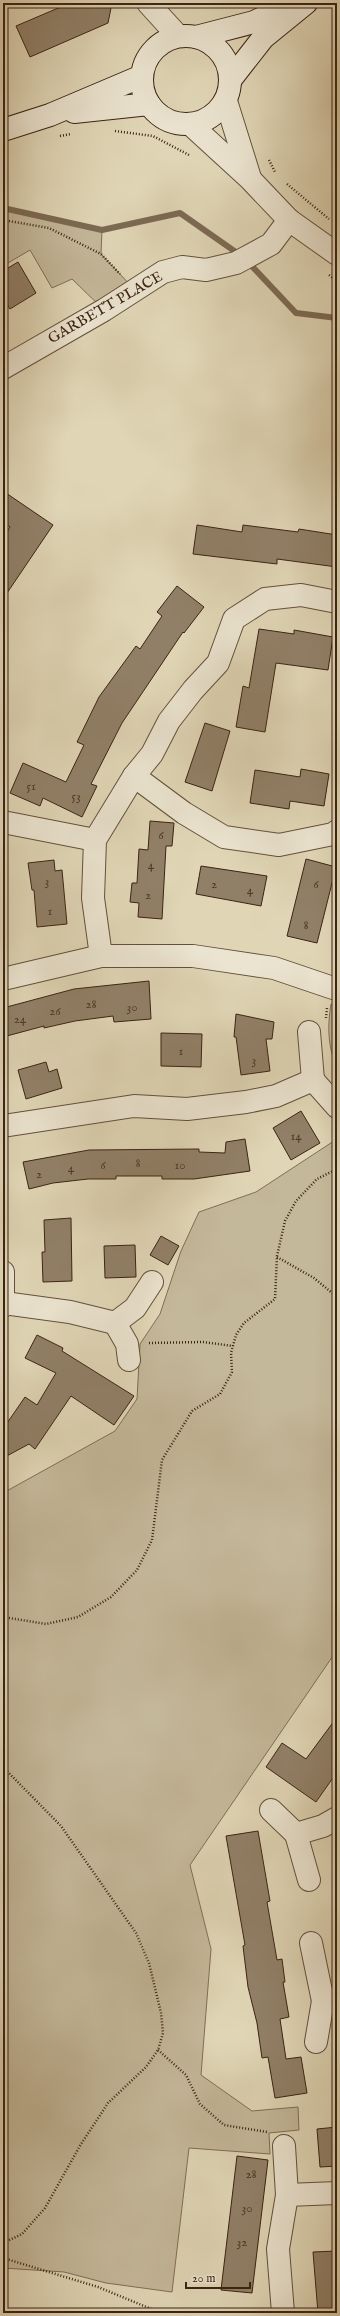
<svg xmlns="http://www.w3.org/2000/svg" width="340" height="2316" viewBox="0 0 340 2316" font-family="'IM FELL English',serif">
<style>
.green{fill:#c4b89a;stroke:#806e57}
.lines{fill:none;stroke-linecap:round;stroke-linejoin:round}
.stream{stroke:#7c6a54;stroke-width:6}
.building{fill:#918068;stroke:#3b2314}
.street-casing{stroke:#64503c;stroke-width:24}
.secondary-casing{stroke:#3b2314;stroke-width:24}
.path{stroke:#3b2314;stroke-width:2.5;stroke-dasharray:1 2;stroke-linecap:butt}
.street{stroke:#ebe4d0;stroke-width:22}
.secondary{stroke:#ebe4d0;stroke-width:22}
.labels{text-anchor:middle;stroke-width:3;stroke-linejoin:round;paint-order:stroke}
.number-label{font-size:13px;fill:#503a29}
.street-label{font-size:15px;fill:#3b2314;stroke:#ebe4d0}
</style>
<rect width="100%" height="100%" fill="#e0d6b6"/>
<filter id="stains"><feTurbulence type="fractalNoise" baseFrequency=".005" numOctaves="4"/><feColorMatrix values="0 0 0 0 .2 0 0 0 0 .09 0 0 0 0 .02 0 0 0 .5 -.17"/></filter>
<radialGradient id="worn" r=".72"><stop offset=".6" stop-color="#630" stop-opacity="0"/><stop offset="1" stop-color="#630" stop-opacity=".3"/></radialGradient>
<g class="green">
<polygon points="3,208 102,230 101,254 134,289 104,310 72,279 52,288 30,250 3,266"/>
<path d="M331,1004L337,1009V1069C328,1047 327,1027 331,1004Z"/>
<polygon points="337,1139 337,1650 190,1865 211,1949 201,2075 252,2111 298,2107 299,2130 269,2133 270,2154 189,2148 172,2292 106,2283 64,2272 3,2268 3,1493 115,1431 137,1399 140,1344 160,1314 181,1251 199,1212 256,1192"/>
</g>
<g class="lines">
<g class="stream">
<polyline points="3,208 102,230 180,213 240,255"/>
<polyline points="247,261 296,313 337,318"/>
</g>
</g>
<g class="building">
<polygon points="70,3 112,3 108,23 30,57 16,26"/>
<polygon points="18,262 36,293 10,309 3,298 3,271"/>
<polygon points="3,491 53,525 3,599 3,538 10,527 3,522"/>
<polygon points="197,525 242,532 243,525 298,532 299,529 337,535 337,567 277,559 277,564 193,554"/>
<polygon points="177,586 204,607 184,633 183,632 122,723 91,784 97,786 82,817 43,798 40,806 10,793 23,763 66,782 84,745 77,742 99,697 136,646 140,649 162,616 157,612"/>
<polygon points="259,629 294,634 294,630 333,637 328,670 276,663 265,732 236,727 243,686 249,688"/>
<polygon points="205,723 230,731 212,791 185,782"/>
<polygon points="301,769 329,774 324,806 290,801 289,809 250,803 255,770 300,777"/>
<polygon points="150,821 174,823 172,846 166,846 162,919 138,917 139,903 130,902 132,883 137,883 139,849 148,850"/>
<polygon points="306,859 336,867 317,943 287,936"/>
<polygon points="54,860 55,871 62,870 67,924 37,927 34,890 32,890 28,863"/>
<polygon points="201,866 267,876 261,906 196,894"/>
<polygon points="149,981 151,1019 114,1022 113,1016 75,1021 44,1028 44,1026 3,1037 3,1008 74,989"/>
<polygon points="236,1014 274,1022 272,1039 266,1039 270,1071 241,1075 236,1037 234,1037"/>
<polygon points="161,1033 202,1034 201,1067 161,1066"/>
<polygon points="46,1062 49,1072 57,1069 62,1088 26,1099 18,1070"/>
<polygon points="301,1111 320,1143 291,1160 273,1128"/>
<polygon points="245,1139 250,1171 194,1179 162,1179 162,1176 116,1176 116,1179 88,1179 53,1183 29,1189 23,1162 89,1150 199,1149 199,1152 225,1153 226,1142"/>
<polygon points="71,1218 72,1281 43,1282 42,1252 45,1252 44,1220"/>
<polygon points="161,1236 179,1246 168,1265 150,1255"/>
<polygon points="135,1245 136,1277 105,1278 104,1246"/>
<polygon points="37,1335 63,1348 62,1351 134,1396 114,1425 71,1396 35,1449 29,1444 3,1458 3,1429 25,1397 37,1405 56,1373 25,1358"/>
<polygon points="337,1717 337,1772 316,1802 266,1767 282,1743 306,1759"/>
<polygon points="258,1831 270,1901 267,1902 277,1960 282,1959 285,1982 283,1982 289,2017 280,2019 286,2059 301,2057 307,2093 275,2098 268,2057 262,2058 257,2023 248,1987 243,1946 245,1945 226,1836"/>
<polygon points="337,2127 337,2166 320,2167 317,2129"/>
<polygon points="237,2156 268,2160 252,2293 221,2290"/>
<polygon points="337,2251 337,2313 318,2313 313,2252"/>
</g>
<g class="lines">
<g class="street-casing">
<g id="street">
<polyline points="148,3 178,36"/>
<polyline points="226,101 250,178"/>
<polyline points="190,124 250,179 289,220 337,254"/>
<polyline points="3,368 104,310 163,272 182,267 206,270 236,263 271,244 289,220"/>
<polyline points="134,776 184,813 224,837 279,845 333,834 337,831"/>
<polyline points="3,822 95,840"/>
<polyline points="101,956 93,898 95,840 134,776 152,754 169,721 193,690 218,663 234,619 265,599 301,595 337,602"/>
<polyline points="3,979 101,956 193,956 274,968 333,988"/>
<polyline points="309,1032 313,1080"/>
<polyline points="3,1126 134,1106 187,1109 246,1102 276,1096 313,1080 337,1107"/>
<polyline points="3,1272 3,1306"/>
<polyline points="4,1303 70,1312 115,1323 135,1308 152,1282"/>
<polyline points="115,1323 127,1344 129,1360"/>
<polyline points="271,1810 296,1834"/>
<polyline points="309,1880 296,1834 323,1826 337,1818"/>
<polyline points="311,1943 323,2001"/>
<polyline points="316,2042 323,2001 337,1999"/>
<polyline points="284,2146 287,2195"/>
<polyline points="283,2313 278,2249 287,2195 337,2193"/>
</g>
</g>
<g class="secondary-casing">
<g id="secondary">
<circle cx="186" cy="80" r="44"/>
<polyline points="196,37 254,22 291,4"/>
<polyline points="231,79 263,38 306,3"/>
<polyline points="74,112 149,104"/>
<polyline points="3,130 50,115 142,76"/>
</g>
</g>
<g class="path">
<polyline points="115,131 153,136 189,155"/>
<polyline points="60,136 71,134"/>
<polyline points="269,160 275,172"/>
<polyline points="287,184 329,219"/>
<polyline points="3,220 49,228 101,254 120,274"/>
<polyline points="329,275 337,281"/>
<polyline points="326,1018 327,1008"/>
<polyline points="277,1257 314,1278 337,1297"/>
<polyline points="149,1343 203,1342 233,1346"/>
<polyline points="3,1617 46,1624 78,1617 111,1597 137,1570 152,1540 162,1460 192,1411 220,1394 232,1372 231,1353 236,1335 244,1323 275,1299 277,1256 285,1221 296,1201 317,1179 337,1169"/>
<polyline points="3,1767 61,1826 136,1933 149,1963 161,2013 163,2033 158,2050 146,2067 108,2103 81,2144 45,2208 22,2234 3,2243"/>
<polyline points="158,2050 186,2075 200,2104 224,2125 267,2132"/>
<polyline points="3,2258 98,2287 161,2313"/>
</g>
<use href="#street" class="street"/>
<use href="#secondary" class="secondary"/>
</g>
<g class="labels">
<g class="number-label">
<text x="31" y="790">51</text>
<text x="76" y="800">53</text>
<text x="161" y="839">6</text>
<text x="151" y="869">4</text>
<text x="47" y="885">3</text>
<text x="214" y="888">2</text>
<text x="316" y="888">6</text>
<text x="250" y="894">4</text>
<text x="148" y="899">2</text>
<text x="50" y="915">1</text>
<text x="306" y="929">8</text>
<text x="91" y="1008">28</text>
<text x="132" y="1011">30</text>
<text x="55" y="1015">26</text>
<text x="20" y="1023">24</text>
<text x="181" y="1055">1</text>
<text x="254" y="1064">3</text>
<text x="296" y="1140">14</text>
<text x="138" y="1167">8</text>
<text x="103" y="1169">6</text>
<text x="180" y="1169">10</text>
<text x="71" y="1172">4</text>
<text x="39" y="1178">2</text>
<text x="251" y="2178">28</text>
<text x="247" y="2212">30</text>
<text x="242" y="2246">32</text>
</g>
<g class="street-label">
<text transform="translate(105 307) rotate(-30)" y="5">GARBETT PLACE</text>
</g>
</g>
<rect width="340" height="2316" fill="none" stroke="#e0d6b6" stroke-width="16"/>
<rect x="4" y="4" width="332" height="2308" fill="none" stroke="#3b2314" stroke-width="2"/>
<rect x="8" y="8" width="324" height="2300" fill="none" stroke="#3b2314"/>
<path d="M186 2282v6h64v-6" fill="none" stroke="#3b2314" stroke-width="2"/>
<text x="192" y="2282" font-size="12" fill="#3b2314" stroke="#ebe4d0" stroke-width="3" paint-order="stroke">20 m</text>
<rect width="100%" height="100%" filter="url(#stains)"/>
<rect width="100%" height="100%" fill="url(#worn)"/>
</svg>
